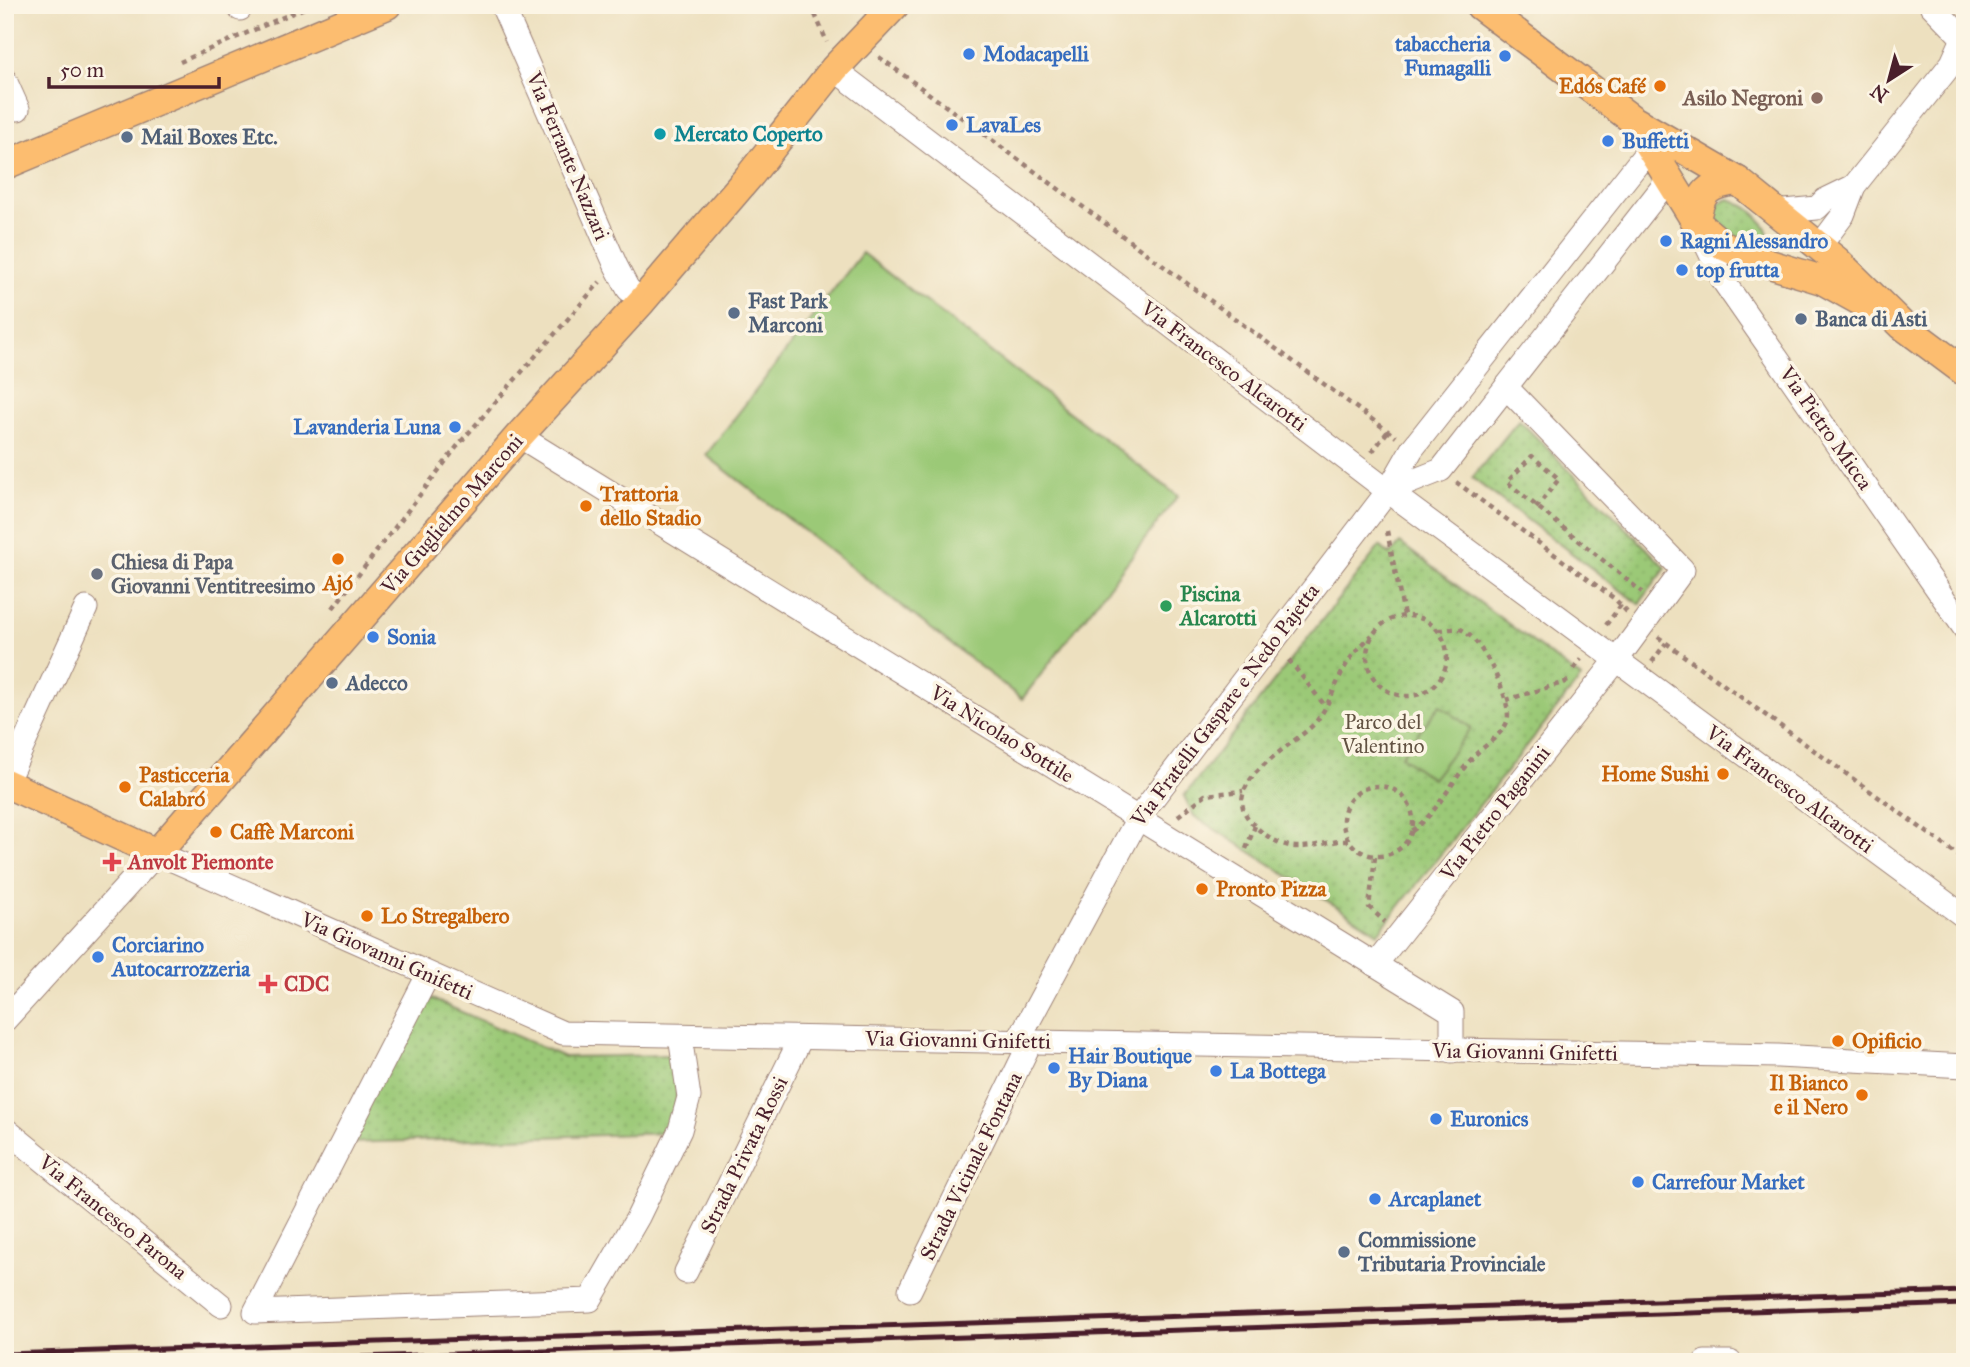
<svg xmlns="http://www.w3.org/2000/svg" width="1970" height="1367" viewBox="0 0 1970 1367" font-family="'IM FELL Great Primer',serif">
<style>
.grass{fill:url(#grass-dots);stroke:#727451;stroke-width:2}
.pitch{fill:#9bc977;stroke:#727451;stroke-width:2}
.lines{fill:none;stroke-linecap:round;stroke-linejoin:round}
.minor-casing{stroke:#9c8075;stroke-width:25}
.major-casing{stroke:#9c8075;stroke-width:31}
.path{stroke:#9c8075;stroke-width:4.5;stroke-dasharray:5 5;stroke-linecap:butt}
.minor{stroke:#fff;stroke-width:23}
.major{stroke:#fcbd6f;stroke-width:28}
.rail{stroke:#4a1f2b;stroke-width:5}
.shop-dot{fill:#3f7fe0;stroke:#fcf5e5;stroke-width:2.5}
.food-dot{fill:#e8710a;stroke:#fcf5e5;stroke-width:2.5}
.education-dot{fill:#8d6e63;stroke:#fcf5e5;stroke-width:2.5}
.culture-dot{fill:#0f9aa8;stroke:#fcf5e5;stroke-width:2.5}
.service-dot{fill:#5c6f8a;stroke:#fcf5e5;stroke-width:2.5}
.worship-dot{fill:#6b7280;stroke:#fcf5e5;stroke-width:2.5}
.leisure-dot{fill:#2e9e5b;stroke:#fcf5e5;stroke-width:2.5}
.health-dot{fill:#e0444e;stroke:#fcf5e5;stroke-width:2.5}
.labels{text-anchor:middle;stroke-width:7;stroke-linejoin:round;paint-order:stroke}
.shop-label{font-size:21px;font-weight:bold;fill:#366cbe;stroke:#fcf5e5;text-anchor:start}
.food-label{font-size:21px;font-weight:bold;fill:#c56008;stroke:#fcf5e5;text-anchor:start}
.education-label{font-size:21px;font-weight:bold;fill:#785e54;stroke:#fcf5e5;text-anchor:end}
.culture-label{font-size:21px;font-weight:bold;fill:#0d838f;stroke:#fcf5e5;text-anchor:start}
.service-label{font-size:21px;font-weight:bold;fill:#4e5e75;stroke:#fcf5e5;text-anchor:start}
.street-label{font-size:21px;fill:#4a1f2b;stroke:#fcf5e5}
.worship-label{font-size:21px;font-weight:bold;fill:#5b616d;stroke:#fcf5e5;text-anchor:start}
.leisure-label{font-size:21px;font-weight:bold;fill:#27864d;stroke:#fcf5e5;text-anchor:start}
.park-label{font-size:21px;fill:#625242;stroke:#fcf5e5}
.health-label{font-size:21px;font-weight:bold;fill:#be3a42;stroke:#fcf5e5;text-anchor:start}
</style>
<defs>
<pattern id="grass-dots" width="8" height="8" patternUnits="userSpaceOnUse" patternTransform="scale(1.75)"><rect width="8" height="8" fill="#9bc977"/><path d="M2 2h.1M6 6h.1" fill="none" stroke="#87ac67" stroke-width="1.8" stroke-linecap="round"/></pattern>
</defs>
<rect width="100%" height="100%" fill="#fcf5e5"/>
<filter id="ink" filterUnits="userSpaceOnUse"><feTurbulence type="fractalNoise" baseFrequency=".0143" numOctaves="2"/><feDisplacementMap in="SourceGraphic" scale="14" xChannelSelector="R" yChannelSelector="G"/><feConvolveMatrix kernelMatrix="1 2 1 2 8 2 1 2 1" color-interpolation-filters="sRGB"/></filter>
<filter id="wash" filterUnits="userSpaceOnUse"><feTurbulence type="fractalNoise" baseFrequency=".00686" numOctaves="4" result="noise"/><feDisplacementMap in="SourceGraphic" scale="28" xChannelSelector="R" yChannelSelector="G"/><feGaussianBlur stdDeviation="1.57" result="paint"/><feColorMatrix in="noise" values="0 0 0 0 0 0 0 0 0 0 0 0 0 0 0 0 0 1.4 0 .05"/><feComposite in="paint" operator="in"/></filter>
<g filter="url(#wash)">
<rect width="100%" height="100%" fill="#ede0bf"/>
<g class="grass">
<path d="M1729,199C1746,204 1769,221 1769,241C1745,253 1728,235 1711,220L1715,205Z"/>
<polygon points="1519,420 1666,568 1639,604 1472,478"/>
<polygon points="1400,543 1581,678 1378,933 1194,816 1184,796 1380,546 1390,555"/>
<polygon points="423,995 564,1057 670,1055 678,1095 669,1133 346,1143"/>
</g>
<g class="pitch">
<polygon points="862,253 1178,496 1022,699 706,455"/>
<polygon points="1440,705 1471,728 1432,779 1401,756"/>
</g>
</g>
<g filter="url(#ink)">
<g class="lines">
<g class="minor-casing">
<g id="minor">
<polyline points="238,5 240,9"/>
<polyline points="502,5 616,266 628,289 642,301"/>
<polyline points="1931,5 1962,37"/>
<polyline points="834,69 1388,491 1965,917"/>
<polyline points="5,80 18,109"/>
<polyline points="1774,212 1817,208 1825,200 1854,186"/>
<polyline points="1697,225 1724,282 1965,629"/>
<polyline points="1819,247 1843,215 1854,186 1952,63 1965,34"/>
<polyline points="519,436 1452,1012 1452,1051"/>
<polyline points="1388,491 1441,470 1668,180"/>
<polyline points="6,783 86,608"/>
<polyline points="1375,965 1616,661 1683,570 1506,387"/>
<polyline points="428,975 255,1312 590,1300 638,1217 680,1130 689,1097 680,1036"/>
<polyline points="5,1020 157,853 563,1033 1778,1056 1965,1066"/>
<polyline points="1018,1041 1138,818 1388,491 1412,449 1650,148"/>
<polyline points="5,1129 221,1305"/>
<polyline points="686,1272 801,1038"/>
<polyline points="910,1290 1031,1041"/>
<polyline points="1705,1362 1730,1362"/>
</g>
</g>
<g class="major-casing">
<g id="major">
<polyline points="1479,5 1633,120 1738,181 1837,261 1902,325 1965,372"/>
<polyline points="1634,122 1696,222 1724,246 1750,258 1822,280 1869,306"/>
<polyline points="5,165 387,5"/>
<path d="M1696,222C1700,192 1707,184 1738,181"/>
<polyline points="5,783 157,853 519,436 642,301 751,174 834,69 895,5"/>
</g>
</g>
<g class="path">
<polyline points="811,5 827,42"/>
<polyline points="879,57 1396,437"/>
<polyline points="180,62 311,5"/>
<polyline points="1372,452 1388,431"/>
<polyline points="1456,482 1615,599 1627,612"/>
<polyline points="1536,508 1559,479 1532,456 1507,482 1642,592"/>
<polyline points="1387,531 1404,615"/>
<polyline points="333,608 459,444 600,282"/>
<circle cx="1407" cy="656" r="40"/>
<polyline points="1606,625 1621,605"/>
<polyline points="1658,637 1965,860"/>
<polyline points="1289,660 1326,707"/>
<polyline points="1652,662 1666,643"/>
<polyline points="1574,669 1581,659"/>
<polyline points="1506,700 1572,680"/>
<circle cx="1378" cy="821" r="35"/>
<polyline points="1178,816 1205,795 1243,791"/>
<path d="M1412,831C1439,812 1453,777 1477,753C1486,745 1503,733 1507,722C1514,702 1480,635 1460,629C1454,628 1444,630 1438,630"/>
<path d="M1348,841C1330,840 1314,848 1295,847C1281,846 1263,835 1253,824C1214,785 1291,748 1314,724C1331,705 1336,679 1350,659C1356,650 1365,642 1372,635"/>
<polyline points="1246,849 1255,826"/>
<polyline points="1375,857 1369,907 1385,922"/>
</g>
<use href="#minor" class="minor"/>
<use href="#major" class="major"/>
<g class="rail">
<polyline points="5,1354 1965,1291"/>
<polyline points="210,1362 1965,1304"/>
</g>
</g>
</g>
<g class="shop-dot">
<circle cx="969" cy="54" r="7"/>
<circle cx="1505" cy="56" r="7"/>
<circle cx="952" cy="125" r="7"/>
<circle cx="1608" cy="141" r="7"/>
<circle cx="1666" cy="241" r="7"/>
<circle cx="1682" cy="270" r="7"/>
<circle cx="455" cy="427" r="7"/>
<circle cx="373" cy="637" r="7"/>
<circle cx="98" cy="957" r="7"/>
<circle cx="1054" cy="1068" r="7"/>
<circle cx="1216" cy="1071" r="7"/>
<circle cx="1436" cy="1119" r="7"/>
<circle cx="1638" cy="1182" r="7"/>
<circle cx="1375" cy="1199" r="7"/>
</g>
<g class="food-dot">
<circle cx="1660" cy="86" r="7"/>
<circle cx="586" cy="506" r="7"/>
<circle cx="338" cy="559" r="7"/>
<circle cx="1723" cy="774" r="7"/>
<circle cx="125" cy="787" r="7"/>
<circle cx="216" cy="832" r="7"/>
<circle cx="1202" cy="889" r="7"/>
<circle cx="367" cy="916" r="7"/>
<circle cx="1838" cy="1041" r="7"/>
<circle cx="1862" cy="1095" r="7"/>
</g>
<circle class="education-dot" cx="1817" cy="98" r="7"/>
<circle class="culture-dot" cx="660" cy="134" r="7"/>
<g class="service-dot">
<circle cx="127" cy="137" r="7"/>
<circle cx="734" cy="313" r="7"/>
<circle cx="1801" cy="319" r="7"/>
<circle cx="332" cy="683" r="7"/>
<circle cx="1344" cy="1252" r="7"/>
</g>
<circle class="worship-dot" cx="97" cy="574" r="7"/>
<circle class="leisure-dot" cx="1166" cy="606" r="7"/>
<g class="health-dot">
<path d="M108.5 851.5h7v7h7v7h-7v7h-7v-7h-7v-7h7z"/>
<path d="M264.5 973.5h7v7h7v7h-7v7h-7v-7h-7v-7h7z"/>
</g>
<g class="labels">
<g class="shop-label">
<text x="1491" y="51" text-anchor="end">tabaccheria<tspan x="1491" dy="24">Fumagalli</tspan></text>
<text x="983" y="61">Modacapelli</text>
<text x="966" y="132">LavaLes</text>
<text x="1622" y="148">Buffetti</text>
<text x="1680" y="248">Ragni Alessandro</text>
<text x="1696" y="277">top frutta</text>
<text x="441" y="434" text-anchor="end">Lavanderia Luna</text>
<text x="387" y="644">Sonia</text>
<text x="112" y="952">Corciarino<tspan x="112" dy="24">Autocarrozzeria</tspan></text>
<text x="1068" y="1063">Hair Boutique<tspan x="1068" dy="24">By Diana</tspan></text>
<text x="1230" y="1078">La Bottega</text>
<text x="1450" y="1126">Euronics</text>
<text x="1652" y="1189">Carrefour Market</text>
<text x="1389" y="1206">Arcaplanet</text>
</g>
<g class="food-label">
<text x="1646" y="93" text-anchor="end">Edós Café</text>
<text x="600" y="501">Trattoria<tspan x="600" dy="24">dello Stadio</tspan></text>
<text x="338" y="590" text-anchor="middle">Ajó</text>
<text x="1709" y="781" text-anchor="end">Home Sushi</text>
<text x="139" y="782">Pasticceria<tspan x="139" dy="24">Calabró</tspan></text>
<text x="230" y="839">Caffè Marconi</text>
<text x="1216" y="896">Pronto Pizza</text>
<text x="381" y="923">Lo Stregalbero</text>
<text x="1852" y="1048">Opificio</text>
<text x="1848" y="1090" text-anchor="end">Il Bianco<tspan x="1848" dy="24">e il Nero</tspan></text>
</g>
<g class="education-label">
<text x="1803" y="105">Asilo Negroni</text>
</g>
<g class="culture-label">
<text x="674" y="141">Mercato Coperto</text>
</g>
<g class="service-label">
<text x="141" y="144">Mail Boxes Etc.</text>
<text x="748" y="308">Fast Park<tspan x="748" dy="24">Marconi</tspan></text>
<text x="1815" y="326">Banca di Asti</text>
<text x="346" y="690">Adecco</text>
<text x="1358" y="1247">Commissione<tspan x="1358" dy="24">Tributaria Provinciale</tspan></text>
</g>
<g class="street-label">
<text transform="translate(568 156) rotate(67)" y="7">Via Ferrante Nazzari</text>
<text transform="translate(1224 366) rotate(37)" y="7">Via Francesco Alcarotti</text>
<text transform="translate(1826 428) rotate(55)" y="7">Via Pietro Micca</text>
<text transform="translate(452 514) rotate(-49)" y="7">Via Guglielmo Marconi</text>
<text transform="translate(1225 705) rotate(-53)" y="7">Via Fratelli Gaspare e Nedo Pajetta</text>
<text transform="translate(1002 734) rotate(32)" y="7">Via Nicolao Sottile</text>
<text transform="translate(1790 789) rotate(36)" y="7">Via Francesco Alcarotti</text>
<text transform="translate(1495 813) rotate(-52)" y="7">Via Pietro Paganini</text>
<text transform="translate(387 956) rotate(24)" y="7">Via Giovanni Gnifetti</text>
<text transform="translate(958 1040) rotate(1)" y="7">Via Giovanni Gnifetti</text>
<text transform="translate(1525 1052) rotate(1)" y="7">Via Giovanni Gnifetti</text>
<text transform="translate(744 1155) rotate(-64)" y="7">Strada Privata Rossi</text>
<text transform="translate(971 1166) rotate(-64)" y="7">Strada Vicinale Fontana</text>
<text transform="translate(113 1217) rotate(39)" y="7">Via Francesco Parona</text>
</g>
<g class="worship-label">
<text x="111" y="569">Chiesa di Papa<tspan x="111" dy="24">Giovanni Ventitreesimo</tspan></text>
</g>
<g class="leisure-label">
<text x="1180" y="601">Piscina<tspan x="1180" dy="24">Alcarotti</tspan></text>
</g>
<g class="park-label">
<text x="1383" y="729">Parco del<tspan x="1383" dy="24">Valentino</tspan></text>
</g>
<g class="health-label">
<text x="128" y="869">Anvolt Piemonte</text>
<text x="284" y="991">CDC</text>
</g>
</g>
<rect width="1970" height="1367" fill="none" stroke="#fcf5e5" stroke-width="28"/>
<g transform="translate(1889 80) rotate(216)" stroke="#fcf5e5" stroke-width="5" paint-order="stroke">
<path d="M0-5L12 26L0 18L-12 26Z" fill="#4a1f2b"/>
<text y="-10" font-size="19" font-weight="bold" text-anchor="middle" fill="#4a1f2b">N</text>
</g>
<path d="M49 77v10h170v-10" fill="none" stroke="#4a1f2b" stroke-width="3.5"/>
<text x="60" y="77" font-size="21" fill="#4a1f2b" stroke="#fcf5e5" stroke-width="5" paint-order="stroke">50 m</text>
</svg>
